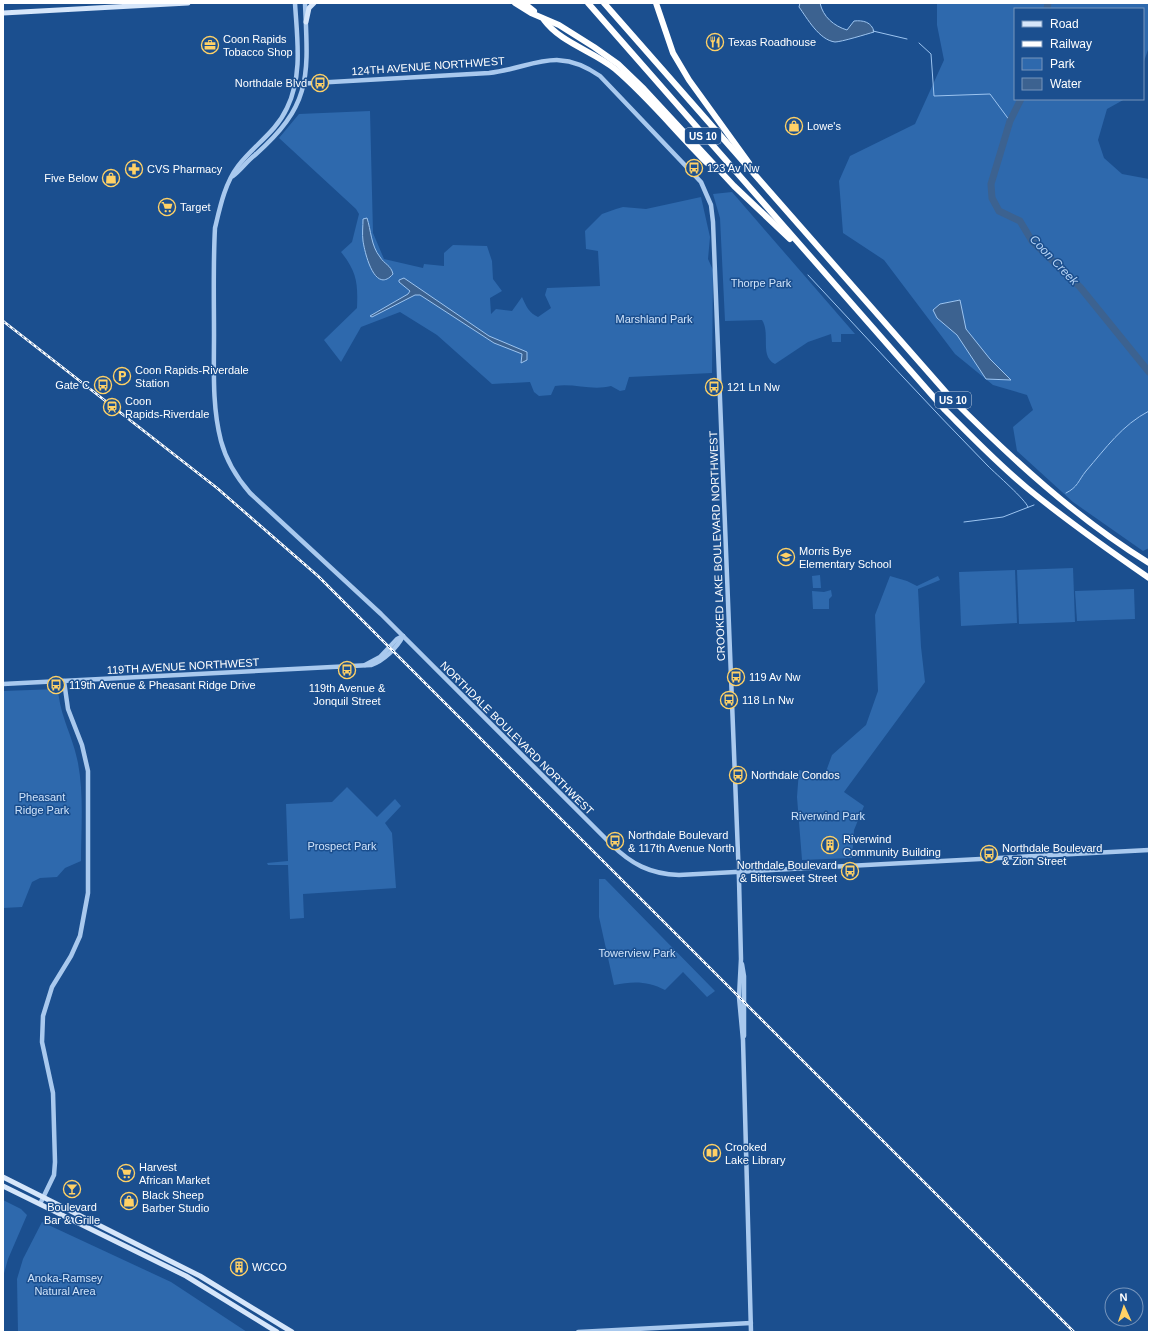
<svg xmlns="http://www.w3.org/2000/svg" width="1152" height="1335" viewBox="0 0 1152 1335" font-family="Helvetica,sans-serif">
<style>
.green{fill:#2e69ad}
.water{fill:#3c6290;stroke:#9cc4f0}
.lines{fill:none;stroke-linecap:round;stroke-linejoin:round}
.stream{stroke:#9cc4f0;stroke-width:1}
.river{stroke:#3c6290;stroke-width:7}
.tertiary{stroke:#a9c9ee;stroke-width:4.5}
.secondary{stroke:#d6e6fa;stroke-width:5}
.motorway{stroke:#fff;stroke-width:6}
.rail-casing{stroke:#fff;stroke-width:2.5}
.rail{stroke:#1b4f8f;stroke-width:1;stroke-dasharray:3;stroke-linecap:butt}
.labels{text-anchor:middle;stroke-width:3;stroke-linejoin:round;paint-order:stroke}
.shield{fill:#1b4f8f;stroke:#bbcadd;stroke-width:1}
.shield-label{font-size:10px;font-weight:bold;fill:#fff}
.poi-label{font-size:11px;fill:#fff;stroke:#1b4f8f;text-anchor:start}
.street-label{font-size:11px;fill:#fff;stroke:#1b4f8f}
.park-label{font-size:11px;fill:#cfe3fa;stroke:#1b4f8f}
.water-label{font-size:12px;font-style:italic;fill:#b5d3f5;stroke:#1b4f8f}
</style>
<rect width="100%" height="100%" fill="#1b4f8f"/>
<g class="green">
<polygon points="937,3 1149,3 1149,47 1143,64 1143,9 1015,9 1015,99 1125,99 1107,109 1098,140 1104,158 1122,174 1149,179 1149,548 1143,551 1073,502 1017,451 1013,427 1033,410 1027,395 993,385 955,354 884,260 843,233 839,181 850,156 915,124 944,60 937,25"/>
<path d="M370,111L373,233L384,259L423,268L424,264L444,266V253L453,245L487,246L492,261L493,279L502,291L490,298L491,314L496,309L512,311L522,297C526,306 529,313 538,317L551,308L545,295L547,288L600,286L598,251L586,249L585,231L602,214L616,209L623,207L646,209L701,197L710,237L708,259L713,270L712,373L629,377L625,390L620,391L611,386C592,391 574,383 555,386L551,395L539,396L534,392L530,382L492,384L437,335L400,312L361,327L341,362L324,340L357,308C358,283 357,272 341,252L352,242L359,214L356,209L279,138L299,114Z"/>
<path d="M732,192L855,334H841V342H832L831,334L808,342L775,364C759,356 771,334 762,320L725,321L720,218L713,194Z"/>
<polygon points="1073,568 1075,622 1019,624 1017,570"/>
<polygon points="1015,570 1017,623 961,626 959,572"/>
<polygon points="820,575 821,588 813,588 812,576"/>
<polygon points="890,576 907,581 917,586 938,576 940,580 918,589 921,647 925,682 844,792 864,806 854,830 852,858 802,860 797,797 799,770 824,777 832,755 866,725 878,691 875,615"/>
<polygon points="1134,589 1135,619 1077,621 1075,591"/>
<polygon points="831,590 832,596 829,599 829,609 813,609 812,591 824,592"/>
<path d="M58,689C60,717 73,736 78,763C84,795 81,829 81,861L65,868L57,877L40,878L32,882L22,907L3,908V691Z"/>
<polygon points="347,787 377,817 395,799 401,806 385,823 392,833 396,888 303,894 304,918 290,919 288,865 268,865 267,863 288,861 286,804 332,802"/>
<path d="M599,879H605L715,991L707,997L683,972L665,990C648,981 633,981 614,985L599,917Z"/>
<polygon points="3,1200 21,1209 27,1215 8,1259 3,1277"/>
<polygon points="42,1222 171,1282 247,1332 18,1332 17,1279 23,1259"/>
</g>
<g class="water">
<path d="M800,3H820C823,17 834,26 847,30L854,21C863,20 872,22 874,32C867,34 841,42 835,42C819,40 807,18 799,7Z"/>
<path d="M367,218C371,230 371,246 380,257C384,264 391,265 393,274C375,295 365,254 363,241C362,234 363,226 363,219Z"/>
<polygon points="404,278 489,336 527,352 527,360 521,363 522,354 494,343 420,295 415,295 372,317 370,316 408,294 410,291 399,282 399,280"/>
<polygon points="960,300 966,329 990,359 1011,380 986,379 957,335 937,318 933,310 940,304"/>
</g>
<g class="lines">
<g class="stream">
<polyline points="873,31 907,39"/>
<polyline points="919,43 931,54 934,96 990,94 1010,121"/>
<path d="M808,275C868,339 927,404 988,466C996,474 1026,500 1028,507"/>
<path d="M1066,493C1078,487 1078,481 1086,471C1106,448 1122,425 1149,411"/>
<polyline points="964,522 1003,517 1034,505"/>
</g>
<g class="river">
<polyline points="1047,9 1048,3"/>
<polyline points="1021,99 1010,121 991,184 992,198 999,211 1020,221 1032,241 1080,287 1149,372"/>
</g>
<g class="tertiary">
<path d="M295,3C297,38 303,75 287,108C276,132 254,145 238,166C225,183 220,207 215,228C213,264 214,299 214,335C214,369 212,407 221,441C226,460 237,478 250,493L381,614L611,844C631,864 650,874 679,875L1149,850"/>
<path d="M296,84L489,73C533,68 556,45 600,76L701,182L711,205L713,222L739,879L741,959L739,997L743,1040L751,1332"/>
<path d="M233,176C241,170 247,161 255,155C313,104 308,75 305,3"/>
<polyline points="365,665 380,657 397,639 403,636"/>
<path d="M3,684L371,665C383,661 397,648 403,636"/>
<polyline points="742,964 744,976 744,1036"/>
<polyline points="40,1204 54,1175 55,1162 53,1093 42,1042 43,1016 52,987 71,956 80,936 88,893 88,771 82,745 68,709 64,681"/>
<polyline points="578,1332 751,1323"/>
</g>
<g class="secondary">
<polyline points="3,13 188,3"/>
<polyline points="306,22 309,8 314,3"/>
<polyline points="3,1177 200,1276 292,1332"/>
<polyline points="3,1186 186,1276 277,1332"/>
</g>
<g class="motorway">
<polyline points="515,3 531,13 559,25 594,47 618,64 644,89 734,186 790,239"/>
<polyline points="524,3 534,11"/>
<path d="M588,3L945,410C972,437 998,464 1027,488C1066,520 1107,549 1149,578"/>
<path d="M604,3L951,398C1012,459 1076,518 1149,563"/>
<polyline points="656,3 673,53 689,80 749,163"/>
<path d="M544,20C561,43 593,51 615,69C648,97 676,132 707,163"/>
</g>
<g class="rail-casing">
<polyline id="rail" points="3,321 217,488 318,576 1074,1332"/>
</g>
<use href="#rail" class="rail"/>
</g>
<defs>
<g id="restaurant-ring" transform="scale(0.9)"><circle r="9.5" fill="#1b4f8f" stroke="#ffd166" stroke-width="1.5"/><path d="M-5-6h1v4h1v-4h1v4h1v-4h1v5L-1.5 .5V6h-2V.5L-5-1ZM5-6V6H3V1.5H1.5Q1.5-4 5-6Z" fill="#ffd166"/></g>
<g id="office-ring" transform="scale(0.9)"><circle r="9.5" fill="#1b4f8f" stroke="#ffd166" stroke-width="1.5"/><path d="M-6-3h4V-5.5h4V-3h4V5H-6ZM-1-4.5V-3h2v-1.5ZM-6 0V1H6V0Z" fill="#ffd166"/></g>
<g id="bus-ring" transform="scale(0.9)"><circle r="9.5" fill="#1b4f8f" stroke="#ffd166" stroke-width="1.5"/><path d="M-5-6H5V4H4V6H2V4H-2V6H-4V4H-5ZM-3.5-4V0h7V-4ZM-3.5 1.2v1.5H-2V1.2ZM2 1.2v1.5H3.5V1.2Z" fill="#ffd166"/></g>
<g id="shop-ring" transform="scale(0.9)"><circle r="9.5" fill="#1b4f8f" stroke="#ffd166" stroke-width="1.5"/><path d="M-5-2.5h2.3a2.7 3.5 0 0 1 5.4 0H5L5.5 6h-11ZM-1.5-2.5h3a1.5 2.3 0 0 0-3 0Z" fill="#ffd166"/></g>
<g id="pharmacy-ring" transform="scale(0.9)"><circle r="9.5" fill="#1b4f8f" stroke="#ffd166" stroke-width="1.5"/><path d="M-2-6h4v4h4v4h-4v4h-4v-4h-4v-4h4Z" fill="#ffd166"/></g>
<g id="supermarket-ring" transform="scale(0.9)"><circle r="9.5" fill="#1b4f8f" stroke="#ffd166" stroke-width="1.5"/><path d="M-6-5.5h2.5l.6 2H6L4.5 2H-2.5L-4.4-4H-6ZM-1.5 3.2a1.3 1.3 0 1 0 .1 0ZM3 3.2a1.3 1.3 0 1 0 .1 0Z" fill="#ffd166"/></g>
<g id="parking-ring" transform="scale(0.9)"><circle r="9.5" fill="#1b4f8f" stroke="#ffd166" stroke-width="1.5"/><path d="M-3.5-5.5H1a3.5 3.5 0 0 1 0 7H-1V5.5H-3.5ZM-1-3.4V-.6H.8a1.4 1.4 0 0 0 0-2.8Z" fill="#ffd166"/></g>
<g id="station-ring" transform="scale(0.9)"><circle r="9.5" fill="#1b4f8f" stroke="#ffd166" stroke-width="1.5"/><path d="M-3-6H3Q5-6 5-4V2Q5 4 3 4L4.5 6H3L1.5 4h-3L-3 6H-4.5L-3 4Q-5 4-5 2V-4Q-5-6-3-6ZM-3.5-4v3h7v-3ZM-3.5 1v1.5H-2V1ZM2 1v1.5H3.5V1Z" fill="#ffd166"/></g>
<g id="school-ring" transform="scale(0.9)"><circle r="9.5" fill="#1b4f8f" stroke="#ffd166" stroke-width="1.5"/><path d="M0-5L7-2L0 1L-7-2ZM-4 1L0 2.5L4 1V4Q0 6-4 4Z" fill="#ffd166"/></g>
<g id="building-ring" transform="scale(0.9)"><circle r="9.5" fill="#1b4f8f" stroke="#ffd166" stroke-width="1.5"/><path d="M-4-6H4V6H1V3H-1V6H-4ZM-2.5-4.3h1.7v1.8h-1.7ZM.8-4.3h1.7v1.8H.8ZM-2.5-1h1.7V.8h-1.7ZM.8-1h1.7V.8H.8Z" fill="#ffd166"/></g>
<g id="library-ring" transform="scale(0.9)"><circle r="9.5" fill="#1b4f8f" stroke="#ffd166" stroke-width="1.5"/><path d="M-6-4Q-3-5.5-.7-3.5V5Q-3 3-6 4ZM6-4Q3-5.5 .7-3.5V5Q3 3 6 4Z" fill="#ffd166"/></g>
<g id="bar-ring" transform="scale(0.9)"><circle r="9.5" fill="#1b4f8f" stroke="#ffd166" stroke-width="1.5"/><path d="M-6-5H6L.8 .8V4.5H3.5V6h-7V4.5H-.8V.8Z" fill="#ffd166"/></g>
</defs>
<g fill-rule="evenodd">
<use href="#restaurant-ring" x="715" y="42"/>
<use href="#office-ring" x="210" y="45"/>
<use href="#bus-ring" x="320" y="83"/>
<use href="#shop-ring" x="794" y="126"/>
<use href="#bus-ring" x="694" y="168"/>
<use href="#pharmacy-ring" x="134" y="169"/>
<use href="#shop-ring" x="111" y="178"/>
<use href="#supermarket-ring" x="167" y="207"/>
<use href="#parking-ring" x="122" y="376"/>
<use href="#bus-ring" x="103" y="385"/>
<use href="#bus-ring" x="714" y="387"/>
<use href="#station-ring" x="112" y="407"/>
<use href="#school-ring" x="786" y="557"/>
<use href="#bus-ring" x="347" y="670"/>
<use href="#bus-ring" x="736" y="677"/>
<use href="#bus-ring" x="56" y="685"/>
<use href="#bus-ring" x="729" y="700"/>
<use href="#bus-ring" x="738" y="775"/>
<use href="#bus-ring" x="615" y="841"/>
<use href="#building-ring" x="830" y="845"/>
<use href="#bus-ring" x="989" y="854"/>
<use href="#bus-ring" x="850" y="871"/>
<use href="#library-ring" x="712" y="1153"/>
<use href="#supermarket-ring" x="126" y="1173"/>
<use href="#bar-ring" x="72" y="1189"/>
<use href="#shop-ring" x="129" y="1201"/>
<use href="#building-ring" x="239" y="1267"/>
</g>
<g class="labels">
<g class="shield">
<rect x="685" y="128" width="36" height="16" rx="3"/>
<rect x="935" y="392" width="36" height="16" rx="3"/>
</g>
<g class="shield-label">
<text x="703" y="140">US 10</text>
<text x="953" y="404">US 10</text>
</g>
<g class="poi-label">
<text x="223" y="43">Coon Rapids<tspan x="223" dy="13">Tobacco Shop</tspan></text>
<text x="728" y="46">Texas Roadhouse</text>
<text x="307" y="87" text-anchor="end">Northdale Blvd</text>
<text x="807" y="130">Lowe's</text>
<text x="707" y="172">123 Av Nw</text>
<text x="147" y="173">CVS Pharmacy</text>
<text x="98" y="182" text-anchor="end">Five Below</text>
<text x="180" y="211">Target</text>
<text x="135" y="374">Coon Rapids-Riverdale<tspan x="135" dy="13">Station</tspan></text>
<text x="90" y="389" text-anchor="end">Gate C</text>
<text x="727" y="391">121 Ln Nw</text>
<text x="125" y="405">Coon<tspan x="125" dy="13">Rapids-Riverdale</tspan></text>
<text x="799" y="555">Morris Bye<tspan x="799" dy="13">Elementary School</tspan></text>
<text x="749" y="681">119 Av Nw</text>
<text x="69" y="689">119th Avenue &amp; Pheasant Ridge Drive</text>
<text x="347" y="692" text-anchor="middle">119th Avenue &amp;<tspan x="347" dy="13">Jonquil Street</tspan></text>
<text x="742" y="704">118 Ln Nw</text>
<text x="751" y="779">Northdale Condos</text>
<text x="628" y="839">Northdale Boulevard<tspan x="628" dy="13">&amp; 117th Avenue North</tspan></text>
<text x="843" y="843">Riverwind<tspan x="843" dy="13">Community Building</tspan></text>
<text x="1002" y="852">Northdale Boulevard<tspan x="1002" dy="13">&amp; Zion Street</tspan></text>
<text x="837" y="869" text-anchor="end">Northdale Boulevard<tspan x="837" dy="13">&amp; Bittersweet Street</tspan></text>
<text x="725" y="1151">Crooked<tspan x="725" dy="13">Lake Library</tspan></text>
<text x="139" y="1171">Harvest<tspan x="139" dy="13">African Market</tspan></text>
<text x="142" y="1199">Black Sheep<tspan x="142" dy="13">Barber Studio</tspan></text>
<text x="72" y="1211" text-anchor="middle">Boulevard<tspan x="72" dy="13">Bar &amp; Grille</tspan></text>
<text x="252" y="1271">WCCO</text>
</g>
<g class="street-label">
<text transform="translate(428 66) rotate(-4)" y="4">124TH AVENUE NORTHWEST</text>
<text transform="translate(717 546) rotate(-92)" y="4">CROOKED LAKE BOULEVARD NORTHWEST</text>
<text transform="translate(183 666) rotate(-3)" y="4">119TH AVENUE NORTHWEST</text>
<text transform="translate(517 738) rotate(45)" y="4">NORTHDALE BOULEVARD NORTHWEST</text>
</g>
<g class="park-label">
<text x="761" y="287">Thorpe Park</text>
<text x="654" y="323">Marshland Park</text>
<text x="42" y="801">Pheasant<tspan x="42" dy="13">Ridge Park</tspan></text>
<text x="828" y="820">Riverwind Park</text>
<text x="342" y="850">Prospect Park</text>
<text x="637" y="957">Towerview Park</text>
<text x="65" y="1282">Anoka-Ramsey<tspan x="65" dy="13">Natural Area</tspan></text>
</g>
<g class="water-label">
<text transform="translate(1054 260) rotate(46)" y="4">Coon Creek</text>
</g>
</g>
<rect width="1152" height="1335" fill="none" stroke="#ffffff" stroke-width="8"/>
<rect x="1014" y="8" width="130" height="92" fill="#1b4f8f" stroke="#7695bc"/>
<rect x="1022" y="21" width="20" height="6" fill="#d6e6fa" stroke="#7695bc"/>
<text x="1050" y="28" font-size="12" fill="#ffffff">Road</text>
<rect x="1022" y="41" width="20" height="6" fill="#ffffff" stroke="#7695bc"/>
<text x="1050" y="48" font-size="12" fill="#ffffff">Railway</text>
<rect x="1022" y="58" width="20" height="12" fill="#2e69ad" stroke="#7695bc"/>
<text x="1050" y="68" font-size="12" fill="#ffffff">Park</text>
<rect x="1022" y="78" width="20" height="12" fill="#3c6290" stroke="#7695bc"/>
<text x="1050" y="88" font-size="12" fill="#ffffff">Water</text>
<g transform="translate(1124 1307) rotate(357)"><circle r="19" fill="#1b4f8f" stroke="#7695bc"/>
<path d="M0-3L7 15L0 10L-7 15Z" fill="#ffd166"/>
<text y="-6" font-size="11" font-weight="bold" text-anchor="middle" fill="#ffffff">N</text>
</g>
</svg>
